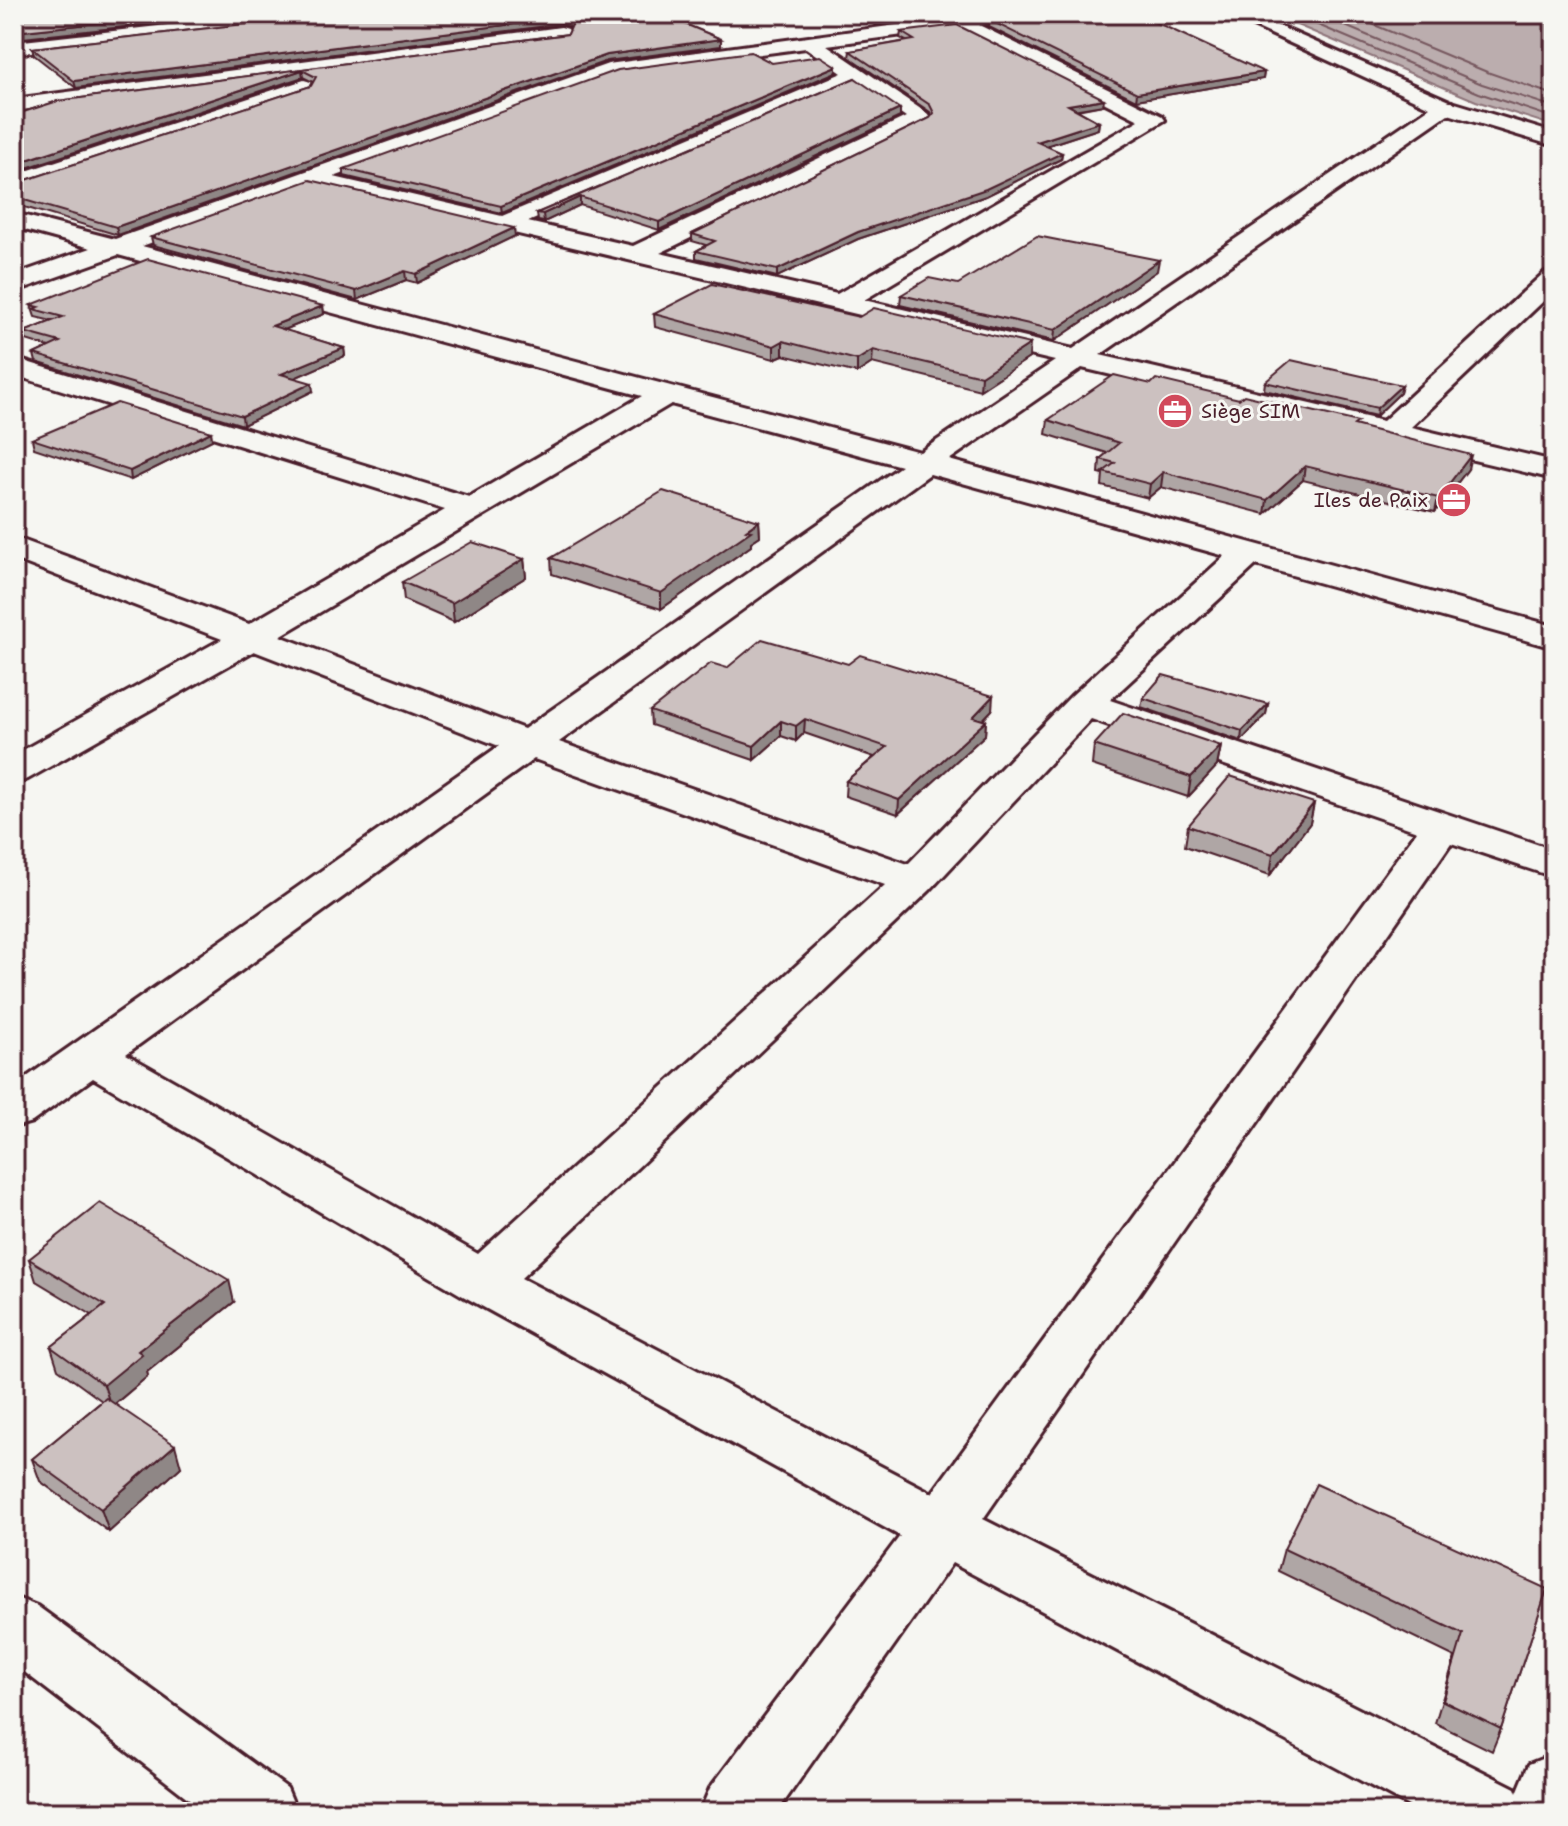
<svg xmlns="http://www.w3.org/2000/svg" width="1568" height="1826" viewBox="0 0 1568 1826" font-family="'Shantell Sans',sans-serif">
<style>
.water{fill:#bbadae;stroke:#8e747a;stroke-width:2}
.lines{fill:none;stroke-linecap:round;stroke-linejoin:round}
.shore{stroke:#77585f;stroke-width:2}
.minor-casing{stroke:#4a1f2b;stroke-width:6}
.minor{fill:#f6f6f2;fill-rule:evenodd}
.wall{fill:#afa6a5;stroke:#4a1f2b;stroke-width:2}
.shaded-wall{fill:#8f8786;stroke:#4a1f2b;stroke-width:2}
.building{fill:#ccc1c0;stroke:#4a1f2b;stroke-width:2}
.labels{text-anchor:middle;stroke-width:6;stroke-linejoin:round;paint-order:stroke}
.far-poi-label{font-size:20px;fill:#4a1f2b;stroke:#f6f6f2;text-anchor:start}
</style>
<rect width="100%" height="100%" fill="#f6f6f2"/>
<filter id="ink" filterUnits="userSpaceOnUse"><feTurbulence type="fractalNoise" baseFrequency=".0125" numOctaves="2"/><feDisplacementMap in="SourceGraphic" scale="16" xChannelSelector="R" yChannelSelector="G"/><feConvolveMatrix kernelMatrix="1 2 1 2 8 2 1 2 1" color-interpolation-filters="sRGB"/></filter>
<g filter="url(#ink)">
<polygon class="water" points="1271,14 1554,14 1554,126 1476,101"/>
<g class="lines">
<g class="shore">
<polyline points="1292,14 1479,93 1554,118"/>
<polyline points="1317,14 1482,84 1554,107"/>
<polyline points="1348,14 1487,72 1554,95"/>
</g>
<g class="minor-casing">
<g id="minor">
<polygon points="268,14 325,14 316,19 14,54 14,42"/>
<path d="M978,14H1027L1018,19L979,25L1162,116L1165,120L864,300L1073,349L1430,107L1227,14H1251L1452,102L1554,133V146L1448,114L1100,355L1383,421L1545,272L1554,269V291L1411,427L1554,461V479L1082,368L949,460L1554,626V648L1256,565L1110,700L1554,850V877L1451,843L983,1519L1515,1788L1517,1793L1529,1764L1554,1754V1812H1420L952,1563L777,1812H700L710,1788L900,1536L463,1296L93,1078L32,1122L14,1127V1086L499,746L254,651L28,779L14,783V755L222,639L14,559V537L249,624L445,510L14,375V358L469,497L642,396L118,255L14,292V275L91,248L14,227V213L115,239L608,64ZM957,28L1139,120L837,294L660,253L928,122L931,118L928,114L827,45ZM806,48L842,73L502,216L334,177L618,73ZM855,82L906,117L633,246L528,222ZM311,185L1055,361L920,452L142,246ZM671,404L901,466L524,729L280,636ZM930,474L1225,556L1071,696L908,864L559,742ZM1091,719L1417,831L932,1493L521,1278L930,890ZM534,759L885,885L478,1254L126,1054Z"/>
<polygon points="561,27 568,29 570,33 568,37 14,111 14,99"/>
<polygon points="304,80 311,82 314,86 311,90 14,189 14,175"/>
<polygon points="14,1597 37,1606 287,1788 297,1812 206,1812 14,1664"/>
</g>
</g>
<use href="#minor" class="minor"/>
</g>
<g class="wall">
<polygon points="661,14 721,39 721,46 607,61 118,235 14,204 14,184 311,86 313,82 303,77 14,172 14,115 58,101 568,34 571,29 569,26 561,24 76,88 34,55 32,48 316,16"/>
<polygon points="857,14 956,14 876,25"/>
<polygon points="1020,15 1264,72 1263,79 1136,100 989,27 989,20"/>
<polygon points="901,32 1103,105 1077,110 1099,122 1098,129 1046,146 1062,153 1061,159 986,196 858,239 777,277 696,258 696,251 706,245 692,241 692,234 930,118 932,116 930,112 849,57 850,51 906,41 900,38"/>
<polygon points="772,63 836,66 836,72 502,213 344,176 344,169"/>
<polygon points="855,78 900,117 659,230 580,205 544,222 538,221 537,213"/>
<polygon points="515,236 417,283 406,280 357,300 153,245 151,237"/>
<polygon points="1157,271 1054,341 900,305 901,295"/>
<polygon points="31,305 323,306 324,314 284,330 344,348 345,356 294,378 313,391 243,425 36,362 34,354 49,347 26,340 24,332 52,321 35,317"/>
<polygon points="654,314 1029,358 980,390 872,363 857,373 783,355 774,359 655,327"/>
<polygon points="1265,382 1402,385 1400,393 1376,416 1264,390"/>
<polygon points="1151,384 1357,426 1468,469 1435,512 1303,480 1265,514 1161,487 1148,498 1102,486 1103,474 1099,473 1100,459 1107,453 1046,434 1048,420"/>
<polygon points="211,432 212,440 131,480 34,448 32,439"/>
<polygon points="759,521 760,536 751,542 751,546 661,609 552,574 551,558"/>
<polygon points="524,559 526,577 454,622 404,600 402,582"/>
<polygon points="727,668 992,710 983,720 986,721 985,735 898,814 845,796 846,781 874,757 804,733 796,741 781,736 754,760 651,725 650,711"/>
<polygon points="1143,698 1268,704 1266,714 1241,741 1141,707"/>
<polygon points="1094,745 1221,746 1217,766 1188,797 1092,765"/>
<polygon points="1314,803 1310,823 1270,875 1185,846 1188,826"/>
<polygon points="29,1259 234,1302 147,1372 148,1376 115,1404 181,1467 109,1532 40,1481 32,1459 102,1401 58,1369 51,1347 92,1315 36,1281"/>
<polygon points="1284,1549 1547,1589 1501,1729 1492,1751 1435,1723 1455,1657 1278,1571"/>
</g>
<g class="shaded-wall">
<polygon points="183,14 241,14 14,39 14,32"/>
<polygon points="910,14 956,14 876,25 876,18"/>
<polygon points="560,18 561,24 76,88 74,81"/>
<polygon points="721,39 721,46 607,61 118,235 116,227 607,55"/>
<polygon points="836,66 836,72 502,213 501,206"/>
<polygon points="302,70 303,77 14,172 14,164"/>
<polygon points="1264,72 1263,79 1136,100 1137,93"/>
<polygon points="1104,99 1103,105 1067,111 1068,105"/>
<polygon points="900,109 900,117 659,230 659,222"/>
<polygon points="1099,122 1098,129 1036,149 1037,142"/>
<polygon points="1062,153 1061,159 986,196 858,239 777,277 777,270 858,232"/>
<polygon points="580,197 580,205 544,222 543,214"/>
<polygon points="514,228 515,236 417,283 416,274"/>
<polygon points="1159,260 1157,271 1054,341 1055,330"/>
<polygon points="405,271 406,280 357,300 356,291"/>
<polygon points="323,306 324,314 274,334 272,326"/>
<polygon points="783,341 783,355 774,359 774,346"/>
<polygon points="1030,344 1029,358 980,390 981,376"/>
<polygon points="344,348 345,356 283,383 281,374"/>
<polygon points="873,350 872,363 857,373 857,360"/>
<polygon points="312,383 313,391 243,425 242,416"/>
<polygon points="1402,385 1400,393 1376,416 1377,408"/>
<polygon points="211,432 212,440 131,480 130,471"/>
<polygon points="1471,455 1468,469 1435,512 1438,498"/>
<polygon points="1305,466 1303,480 1265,514 1267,500"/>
<polygon points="1163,472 1161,487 1148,498 1150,484"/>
<polygon points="759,521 760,536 751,542 751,546 661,609 661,593"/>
<polygon points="524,559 526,577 454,622 452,603"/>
<polygon points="993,696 992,710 972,731 973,717"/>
<polygon points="1268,704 1266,714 1241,741 1242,731"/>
<polygon points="805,719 804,733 796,741 796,726"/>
<polygon points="781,721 781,736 754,760 754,746"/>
<polygon points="986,721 985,735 898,814 899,800"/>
<polygon points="1221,746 1217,766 1188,797 1191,777"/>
<polygon points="1314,803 1310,823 1270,875 1273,854"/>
<polygon points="229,1280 234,1302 147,1372 148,1376 111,1407 104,1385 138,1351"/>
<polygon points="175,1445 181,1467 109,1532 101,1509"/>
</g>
<g class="building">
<polygon points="14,14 183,14 14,32"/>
<polygon points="319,14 661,14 721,39 607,55 116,227 14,197 14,184 311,86 316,77 302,70 14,164 14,134 16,134 14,133 14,115 58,101 568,34 572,25 568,20 560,18 74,81 32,48 316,16"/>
<polygon points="868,14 910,14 876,18"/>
<polygon points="1022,14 1133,14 1164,26 1264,72 1137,93 989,20"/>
<polygon points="957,25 1104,99 1068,105 1099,122 1037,142 1062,153 986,189 858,232 777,270 696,251 715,241 692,234 930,118 934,113 930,105 850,51 914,40 901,32"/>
<polygon points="751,52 772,63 820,56 836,66 501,206 344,169 618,70"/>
<polygon points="855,78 900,109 659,222 580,197 543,214 537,213"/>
<polygon points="310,180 514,228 416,274 405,271 356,291 151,237"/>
<polygon points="1037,236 1159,260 1055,330 901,295 929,278 958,284"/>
<polygon points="148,259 323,306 272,326 344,348 281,374 312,383 242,416 34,354 60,342 24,332 63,317 33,309 39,307 31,305"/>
<polygon points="712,284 859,317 874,308 1030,344 981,376 873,350 857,360 783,341 774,346 654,314"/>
<polygon points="1291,360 1402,385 1377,408 1265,382"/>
<polygon points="1114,375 1151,384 1156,379 1239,399 1244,395 1358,422 1354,425 1471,455 1438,498 1305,466 1267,500 1163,472 1150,484 1103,472 1115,463 1100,459 1119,443 1048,420"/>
<polygon points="117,403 211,432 130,471 32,439"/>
<polygon points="663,491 759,521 746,530 751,531 661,593 551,558"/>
<polygon points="472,542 524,559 452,603 402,582"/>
<polygon points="762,639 848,664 860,655 993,696 973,717 986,721 899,800 846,781 887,747 805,719 796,726 781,721 754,746 650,711 711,663 727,668"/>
<polygon points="1163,675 1268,704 1242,731 1143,698"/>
<polygon points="1123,713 1221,746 1191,777 1094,745"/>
<polygon points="1230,776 1314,803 1273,854 1188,826"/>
<polygon points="100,1203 229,1280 138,1351 142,1354 104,1385 51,1347 105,1305 29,1259"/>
<polygon points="106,1398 175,1445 101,1509 32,1459"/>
<polygon points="1316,1484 1547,1589 1501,1729 1443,1701 1463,1634 1284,1549"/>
</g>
</g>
<defs>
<g id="office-disc" transform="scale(1.8)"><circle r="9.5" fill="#d1495b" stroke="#f6f6f2"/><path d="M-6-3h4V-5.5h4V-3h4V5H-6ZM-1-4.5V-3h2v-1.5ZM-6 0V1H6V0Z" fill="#fff"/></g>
</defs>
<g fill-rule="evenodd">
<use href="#office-disc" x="1175" y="411"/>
<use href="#office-disc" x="1454" y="500"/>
</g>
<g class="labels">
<g class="far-poi-label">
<text x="1201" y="418">Siège SIM</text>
<text x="1428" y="507" text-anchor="end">Iles de Paix</text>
</g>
</g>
<rect width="1568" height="1826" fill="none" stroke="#f6f6f2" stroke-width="48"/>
<rect x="24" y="24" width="1520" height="1778" fill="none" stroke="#4a1f2b" stroke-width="3" filter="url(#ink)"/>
</svg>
